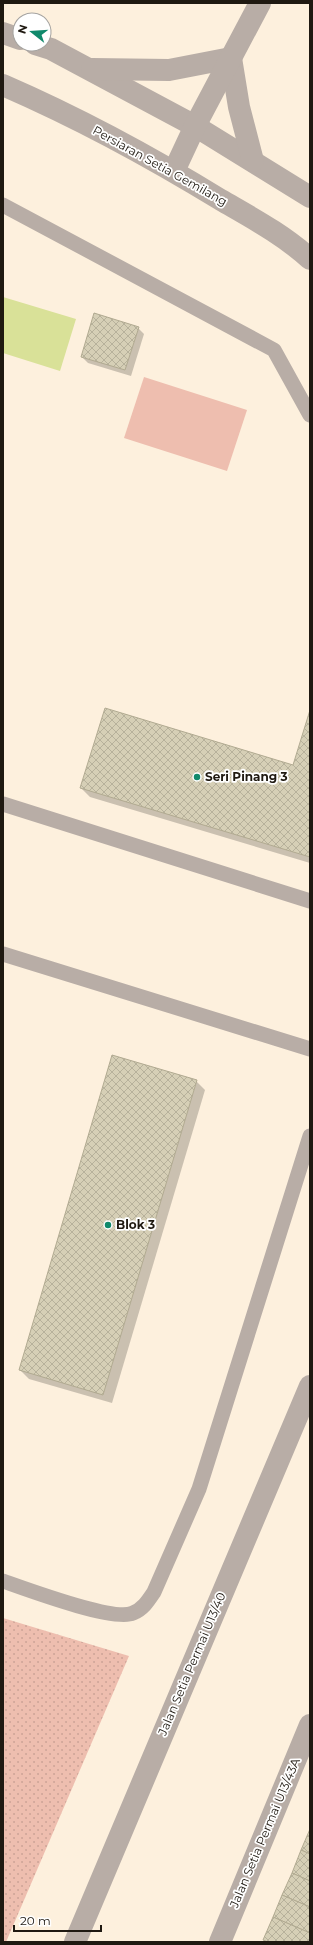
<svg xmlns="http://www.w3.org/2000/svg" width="313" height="1945" viewBox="0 0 313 1945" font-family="Montserrat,sans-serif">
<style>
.grass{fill:url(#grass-dots)}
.garden{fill:#eebeaf}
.water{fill:#d9e198}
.shadow{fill:#0003}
.building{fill:url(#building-cross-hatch);stroke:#b1aa91}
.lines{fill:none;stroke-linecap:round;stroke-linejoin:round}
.service{stroke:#b8ada6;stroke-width:15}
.minor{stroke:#b8ada6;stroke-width:22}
.tertiary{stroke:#b8ada6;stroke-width:22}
.poi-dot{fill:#10896b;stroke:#fff;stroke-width:1.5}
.labels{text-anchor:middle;stroke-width:3.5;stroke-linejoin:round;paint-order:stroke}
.street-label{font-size:12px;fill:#1f1911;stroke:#fff}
.poi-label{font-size:12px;font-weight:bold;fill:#1f1911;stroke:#fff;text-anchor:start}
</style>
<defs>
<pattern id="grass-dots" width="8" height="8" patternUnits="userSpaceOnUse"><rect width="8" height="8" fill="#eebeaf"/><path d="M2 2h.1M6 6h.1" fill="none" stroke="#cca396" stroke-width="1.8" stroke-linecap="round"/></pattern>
<pattern id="building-cross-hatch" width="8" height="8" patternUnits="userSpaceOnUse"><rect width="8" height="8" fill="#d6cfb6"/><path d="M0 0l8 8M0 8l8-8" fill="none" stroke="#b7b19b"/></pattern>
</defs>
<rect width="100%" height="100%" fill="#fdf0dd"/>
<polygon class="grass" points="3,1618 129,1656 6,1942 3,1942"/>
<polygon class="garden" points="144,377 247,410 227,471 124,438"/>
<polygon class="water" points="3,297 76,319 60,371 3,353"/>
<g class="shadow">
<polygon points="138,328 144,334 131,376 88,363 82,357"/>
<polygon points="310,714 310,863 90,797 81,788 294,766"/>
<polygon points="196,1081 205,1090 112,1403 29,1379 20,1370"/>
</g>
<g class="building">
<polygon points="94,313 139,327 125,370 81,357"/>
<polygon points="105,708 293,765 310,710 310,857 80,788"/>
<polygon points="112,1055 197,1080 103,1395 19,1370"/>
<polygon points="310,1829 310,1854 301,1850"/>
<polygon points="301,1850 310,1854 310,1881 292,1873"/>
<polygon points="292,1873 310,1881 310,1907 282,1895"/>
<polygon points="282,1895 310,1907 310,1933 273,1917"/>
<polygon points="273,1917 310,1933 310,1942 268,1942 263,1940"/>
</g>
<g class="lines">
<g class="service">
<polyline points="3,205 274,350 310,415"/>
<polyline points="3,804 310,901"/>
<polyline points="3,954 310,1049"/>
<path d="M3,1581C26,1589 114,1622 133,1613C143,1609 148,1601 154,1592L199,1489L310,1136"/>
</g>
<polyline class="minor" points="220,1942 310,1725"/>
<g class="tertiary">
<polyline points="3,33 20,39"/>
<polyline points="35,44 51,49 195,126 310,197"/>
<polyline points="231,58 239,107 253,161"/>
<polyline points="92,69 169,70 231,58"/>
<path d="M3,85C79,118 151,157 221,200C252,218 284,235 310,259"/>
<polyline points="174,171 195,126 260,3"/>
<polyline points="75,1942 310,1386"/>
</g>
</g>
<g class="poi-dot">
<circle cx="197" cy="777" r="4"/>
<circle cx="108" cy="1225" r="4"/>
</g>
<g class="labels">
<g class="street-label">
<text transform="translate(160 166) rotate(29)" y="4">Persiaran Setia Gemilang</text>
<text transform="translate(192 1664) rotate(-67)" y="4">Jalan Setia Permai U13/40</text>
<text transform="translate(265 1833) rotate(-67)" y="4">Jalan Setia Permai U13/43A</text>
</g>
<g class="poi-label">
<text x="205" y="781">Seri Pinang 3</text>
<text x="116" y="1229">Blok 3</text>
</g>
</g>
<rect width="313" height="1945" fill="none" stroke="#1f1911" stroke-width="8"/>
<g transform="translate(32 32) rotate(287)"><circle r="19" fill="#ffffff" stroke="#a5a3a0"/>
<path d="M0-3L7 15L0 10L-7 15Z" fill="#10896b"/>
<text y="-6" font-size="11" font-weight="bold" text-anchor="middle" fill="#1f1911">N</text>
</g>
<path d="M14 1925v6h87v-6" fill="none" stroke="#1f1911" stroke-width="2"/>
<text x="20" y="1925" font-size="12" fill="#1f1911" stroke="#ffffff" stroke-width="3" paint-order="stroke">20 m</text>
</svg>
